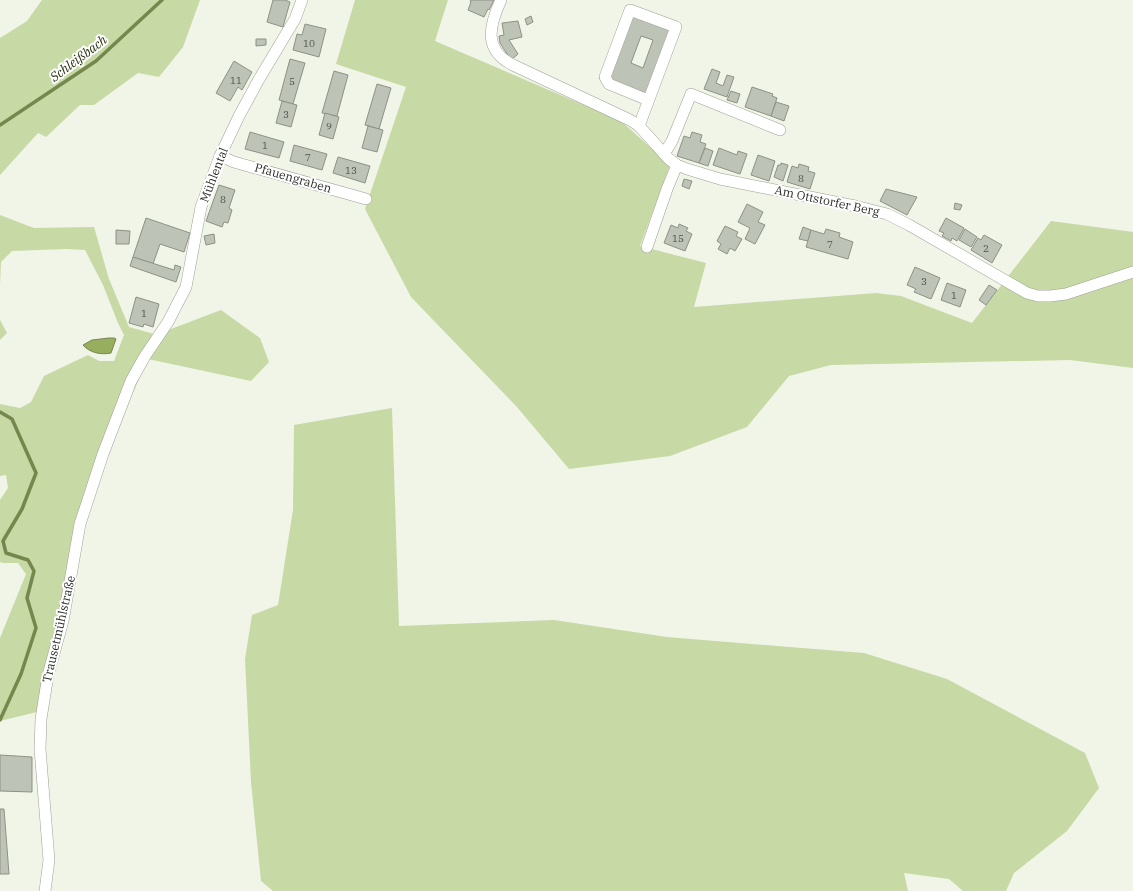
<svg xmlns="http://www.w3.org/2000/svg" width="1133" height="891" viewBox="0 0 1133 891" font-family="'IBM Plex Serif',serif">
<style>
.green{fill:#c7d9a4}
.water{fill:#96ae5e;stroke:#76874e}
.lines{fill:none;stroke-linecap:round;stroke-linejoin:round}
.stream{stroke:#76874e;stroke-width:3.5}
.building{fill:#bec3b7;stroke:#8d9186;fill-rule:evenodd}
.minor-casing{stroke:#9ca095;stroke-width:12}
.minor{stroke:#fff;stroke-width:11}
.labels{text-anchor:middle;stroke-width:4;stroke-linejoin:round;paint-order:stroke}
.number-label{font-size:10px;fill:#50524c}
.street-label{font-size:12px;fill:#2b2d28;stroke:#fff}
.water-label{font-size:13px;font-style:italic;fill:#293310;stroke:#fff}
</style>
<rect width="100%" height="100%" fill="#f0f5e8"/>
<g class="green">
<polygon points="42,0 200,0 183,47 159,77 138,73 94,105 80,105 46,137 38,133 0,175 0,38 27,21"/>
<polygon points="355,0 448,0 435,41 621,121 670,165 640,246 706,263 694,307 876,293 901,296 972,323 1051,221 1133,232 1133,368 1070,360 831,365 789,376 747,427 670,456 569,469 517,407 411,297 365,209 406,87 336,64"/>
<polygon points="0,215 34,228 94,227 109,279 129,327 154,334 171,329 221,310 260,338 269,362 251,381 148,359 117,428 83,526 45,710 0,721 0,638 26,574 18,563 3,563 0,562 0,500 8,488 6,475 0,476 0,404 20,408 31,402 44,376 88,355 99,361 114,361 124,335 118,323 103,285 85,250 66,249 12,251 1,262 0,286"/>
<polygon points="0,320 7,333 0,340"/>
<polygon points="392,408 399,626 554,620 667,637 864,653 947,679 1085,753 1099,788 1067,831 1014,873 1006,891 963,891 949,879 904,873 908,891 273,891 261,881 251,782 245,659 252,615 278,605 293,510 294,425"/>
</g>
<path class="water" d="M109,338H114L116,339L111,353C101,355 90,353 83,345L92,340Z"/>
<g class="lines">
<g class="stream">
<polyline points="0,125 96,61 162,0"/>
<polyline points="0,412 12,419 36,473 22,509 3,541 6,553 28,560 34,571 27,598 36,628 21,674 0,720"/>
</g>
</g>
<g class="building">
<polygon points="273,0 285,0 290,2 283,27 267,22"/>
<polygon points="471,0 494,0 489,10 488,9 484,17 468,10 471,2 470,2"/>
<path d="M633,14L671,28L647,94L609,79ZM641,36L653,40L643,68L631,63Z"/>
<polygon points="531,16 533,22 527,25 525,19"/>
<polygon points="518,21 522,37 509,40 518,54 511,60 500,43 499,36 504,35 502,23"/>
<polygon points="305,24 326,29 319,57 293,50 297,34 302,35"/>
<polygon points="256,39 266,39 266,45 256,46"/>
<polygon points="290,59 305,63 293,104 279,100"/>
<polygon points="234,61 252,72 242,90 238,87 230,101 216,93"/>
<polygon points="712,69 720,72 716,83 723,86 727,75 734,77 727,97 704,89"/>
<polygon points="334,71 348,75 337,116 322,113"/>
<polygon points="377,84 391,88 379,129 365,125"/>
<polygon points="752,87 773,94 772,96 777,98 771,116 745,107"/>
<polygon points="731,91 740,94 737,103 727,100"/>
<polygon points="282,101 297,105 291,127 276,123"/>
<polygon points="776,102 789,106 784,121 771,116"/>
<polygon points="325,113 339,117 333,139 319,135"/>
<polygon points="368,126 383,130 377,152 362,148"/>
<polygon points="250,132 284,142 279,158 245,149"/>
<polygon points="692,132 702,135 700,142 706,144 699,163 677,156 684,136 690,138"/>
<polygon points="294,145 327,154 322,170 290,161"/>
<polygon points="705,148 713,151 708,166 699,163"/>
<polygon points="719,148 737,155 738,151 747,154 740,174 713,165"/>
<polygon points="758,155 775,161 769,181 751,175"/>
<polygon points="338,157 370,166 365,183 333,173"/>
<polygon points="781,163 788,165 783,181 774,177 778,165 781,165"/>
<polygon points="799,164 809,167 808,171 815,173 810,189 787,182 792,166 798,168"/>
<polygon points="684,179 692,181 689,189 682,186"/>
<polygon points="219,185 235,190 229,208 232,210 228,223 224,222 222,227 206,221"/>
<polygon points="886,189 917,197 907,215 880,201"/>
<polygon points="955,203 962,205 960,210 954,209"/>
<polygon points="747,204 763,212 758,222 765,225 755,244 745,239 750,228 738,222"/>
<polygon points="146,218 190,233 184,252 160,244 153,264 133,257"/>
<polygon points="946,218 964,228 957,241 952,238 951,241 942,236 944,233 939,231"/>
<polygon points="679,224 688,228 686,231 692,234 685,251 664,243 671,225 678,228"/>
<polygon points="725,226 738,232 736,236 742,239 735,251 730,248 727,254 718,249 721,244 717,241"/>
<polygon points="803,227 811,230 808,241 799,239"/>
<polygon points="826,229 840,233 839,237 853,242 848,259 806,247 811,230 824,234"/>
<polygon points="965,229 977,237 971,247 959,240"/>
<polygon points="116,230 130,231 129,244 116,244"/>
<polygon points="214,234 215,243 206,245 204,236"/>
<polygon points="984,235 1002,245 992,263 971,250 978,238 981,240"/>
<polygon points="133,257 174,270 175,265 181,267 176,282 130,266"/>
<polygon points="915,267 940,278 931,299 914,292 916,289 907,285"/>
<polygon points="947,283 966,290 960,307 941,300"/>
<polygon points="989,285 997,290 986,305 979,300"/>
<polygon points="136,297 159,304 153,327 144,324 143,327 129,323"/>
<polygon points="0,755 32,757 32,792 0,791"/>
<polygon points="0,809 4,809 9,874 0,874"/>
</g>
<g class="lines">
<g class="minor-casing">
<g id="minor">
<path d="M501,0C489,26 483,50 513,65L630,120L639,126L669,159L677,165L687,169L720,179L855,206L887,214L909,225L1027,293L1038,296H1050L1066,294L1133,272"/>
<polyline points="639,126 676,27 630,10 605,77 609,84 648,100"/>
<polyline points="664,154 672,141 691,94 780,130"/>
<polyline points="220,156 234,162 366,199"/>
<polyline points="647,247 667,189 677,165"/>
<polyline points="45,891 49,860 40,749 41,719 48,675 63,621 80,524 103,454 131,381 145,356 168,322 186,287 201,207 220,156 239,116 258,81 295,19 302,0"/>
</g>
</g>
<use href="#minor" class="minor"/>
</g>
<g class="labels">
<g class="number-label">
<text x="309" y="47">10</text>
<text x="236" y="84">11</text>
<text x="292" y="85">5</text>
<text x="286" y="118">3</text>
<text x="329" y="130">9</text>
<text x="265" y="149">1</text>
<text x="308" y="161">7</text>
<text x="351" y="174">13</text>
<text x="801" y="182">8</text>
<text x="223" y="203">8</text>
<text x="678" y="242">15</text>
<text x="830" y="248">7</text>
<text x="986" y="252">2</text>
<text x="924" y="285">3</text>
<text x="954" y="299">1</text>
<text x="144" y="317">1</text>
</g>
<g class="street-label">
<text transform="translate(214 175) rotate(-69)" y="4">Mühlental</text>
<text transform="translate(293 178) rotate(16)" y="4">Pfauengraben</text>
<text transform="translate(827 201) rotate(12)" y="4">Am Ottstorfer Berg</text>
<text transform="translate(59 629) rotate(-77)" y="4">Trausetmühlstraße</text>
</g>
<g class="water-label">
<text transform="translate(78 58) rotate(-37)" y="5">Schleißbach</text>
</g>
</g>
</svg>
